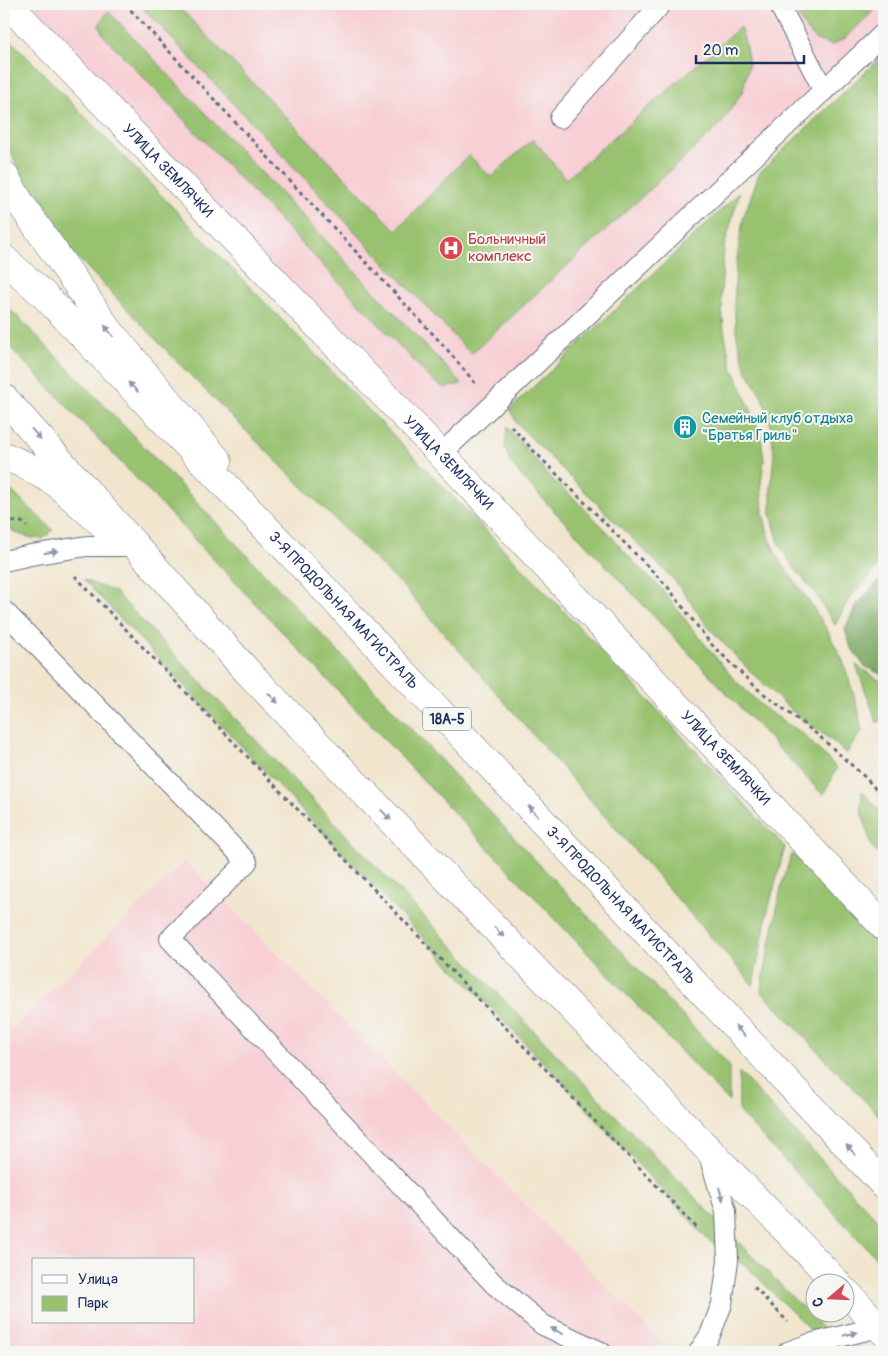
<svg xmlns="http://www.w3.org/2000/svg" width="888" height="1356" viewBox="0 0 888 1356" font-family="Pangolin,sans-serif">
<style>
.built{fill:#f7cfd4;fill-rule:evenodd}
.green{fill:#98c26f;stroke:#5a7866}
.forest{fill:#7aa862;stroke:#4a6c60}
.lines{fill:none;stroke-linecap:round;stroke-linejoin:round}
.lane-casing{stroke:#666f85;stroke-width:22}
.secondary-casing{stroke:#666f85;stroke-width:29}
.highway-casing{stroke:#666f85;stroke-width:29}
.path{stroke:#666f85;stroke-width:3;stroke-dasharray:4 4;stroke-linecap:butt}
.lane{stroke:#fff;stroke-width:20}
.secondary{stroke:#fff;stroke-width:28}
.highway{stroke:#fff;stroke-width:28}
.oneway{fill:#8d97ae}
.labels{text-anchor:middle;stroke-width:4;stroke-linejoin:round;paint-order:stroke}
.shield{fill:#f6f6f2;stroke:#5d6b8a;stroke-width:1}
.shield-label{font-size:14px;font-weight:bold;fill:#1b2f5e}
.street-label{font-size:15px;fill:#1b2f5e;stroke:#f6f6f2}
.health-label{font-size:15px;fill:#be3a42;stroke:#f6f6f2;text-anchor:start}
.culture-label{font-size:15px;fill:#0d838f;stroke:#f6f6f2;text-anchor:start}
</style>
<rect width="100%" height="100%" fill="#f6f6f2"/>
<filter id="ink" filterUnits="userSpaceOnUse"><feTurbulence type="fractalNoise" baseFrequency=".02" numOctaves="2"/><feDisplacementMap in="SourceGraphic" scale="10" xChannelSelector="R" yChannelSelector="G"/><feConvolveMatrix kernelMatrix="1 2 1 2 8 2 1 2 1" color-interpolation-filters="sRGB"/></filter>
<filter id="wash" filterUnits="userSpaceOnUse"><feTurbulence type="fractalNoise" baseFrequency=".0096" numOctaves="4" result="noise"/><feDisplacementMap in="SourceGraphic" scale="20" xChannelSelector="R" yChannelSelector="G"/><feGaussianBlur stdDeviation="1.12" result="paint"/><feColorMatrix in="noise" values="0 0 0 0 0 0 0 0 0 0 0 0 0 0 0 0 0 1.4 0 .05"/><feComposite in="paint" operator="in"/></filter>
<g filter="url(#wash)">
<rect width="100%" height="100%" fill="#f1e5cd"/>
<g class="built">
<polygon points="8,4 884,4 884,33 441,454"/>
<path d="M185,861L671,1352H4V1037ZM34,1260H194V1322H34Z"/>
</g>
<g class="green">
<polygon points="139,4 176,4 396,230 469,155 491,177 533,139 566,179 740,27 745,42 749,64 743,91 721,124 471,354"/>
<polygon points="792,4 881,4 844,39 832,45 816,40 804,26"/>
<polygon points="108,11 462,384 444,388 433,381 103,35 99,25"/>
<polygon points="4,33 611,660 785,847 767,914 753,985 406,590 192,377 58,237 38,206 4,139"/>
<polygon points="884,54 884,560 848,600 835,625 815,593 794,568 779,544 771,513 771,487 774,453 769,415 760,393 746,370 737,337 734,305 736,265 743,219 759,173"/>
<polygon points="740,192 724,247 721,293 724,331 731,364 755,419 761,437 764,460 761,483 763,513 769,538 779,560 809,601 826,628 843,661 858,708 862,731 846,754 835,743 791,710 749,670 709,628 675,581 517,424 510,409"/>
<polygon points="4,304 21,320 154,457 729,1065 729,1102 135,477 4,341"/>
<polygon points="507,427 551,478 577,501 605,529 637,566 661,588 694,631 733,678 765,709 803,734 837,768 823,795 524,479 510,462 505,448"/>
<path d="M4,484L53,530L43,539C32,539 9,534 4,521C2,513 3,493 4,484Z"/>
<path d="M84,580L115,592C357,847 600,1102 846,1352H832L748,1268L707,1239L549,1068L399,913Z"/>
<polygon points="856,665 884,683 884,719 877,723"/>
<polygon points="862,791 884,816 884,860 871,846 861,808"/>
<polygon points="792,853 884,949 884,1121 761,991 782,883"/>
<polygon points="739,1072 884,1227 884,1266 739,1112"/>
</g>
<polygon class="forest" points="884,574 884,676 864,666 850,646 845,629 855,607"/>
</g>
<g filter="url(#ink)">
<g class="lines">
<g class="lane-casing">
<g id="lane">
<polyline points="779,4 824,91"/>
<polyline points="560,118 661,4"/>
<polyline points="441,454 884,33"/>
<polyline points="4,561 31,555 87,546 128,546"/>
<polyline points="4,611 247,862 170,939 494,1284 543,1325 601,1352"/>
<polyline points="699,1352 710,1335 722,1304 728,1261 726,1211 708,1152"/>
<polyline points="788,1352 810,1344 879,1327"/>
</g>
</g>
<g class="secondary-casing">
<g id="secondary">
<path id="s1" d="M8,4L441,454L884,927"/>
<polyline points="4,175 21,204 107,328 218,461"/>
<polyline points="4,456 25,465 55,482 108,529"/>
</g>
</g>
<g class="highway-casing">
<g id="highway">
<path id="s2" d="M4,259L44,295L331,596L884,1185"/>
<polyline points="4,398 247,671 838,1284"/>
<polyline points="846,1292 884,1332"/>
</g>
</g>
<g class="path">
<polyline points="125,4 445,347 475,383"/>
<polyline points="511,426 531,448 667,586 710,643 759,690 818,735 867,779 884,799"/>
<polyline points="4,521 22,522 27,527"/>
<polyline points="75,576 697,1228"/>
<polyline points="754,1287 788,1322"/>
</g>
<use href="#lane" class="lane"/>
<use href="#secondary" class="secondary"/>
<use href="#highway" class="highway"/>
</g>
<defs><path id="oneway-solid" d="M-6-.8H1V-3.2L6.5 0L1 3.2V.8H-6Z" transform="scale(1.25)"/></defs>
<g class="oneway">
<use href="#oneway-solid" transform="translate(109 331) rotate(-128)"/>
<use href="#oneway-solid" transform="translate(133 387) rotate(-134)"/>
<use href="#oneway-solid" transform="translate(36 434) rotate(48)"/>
<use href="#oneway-solid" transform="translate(51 552) rotate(-9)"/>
<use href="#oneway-solid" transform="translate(273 698) rotate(46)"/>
<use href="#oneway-solid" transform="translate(533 811) rotate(-133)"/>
<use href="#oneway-solid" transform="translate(386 815) rotate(46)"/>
<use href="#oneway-solid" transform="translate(499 932) rotate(46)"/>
<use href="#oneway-solid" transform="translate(740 1031) rotate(-133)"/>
<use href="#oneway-solid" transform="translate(851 1150) rotate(-133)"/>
<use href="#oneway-solid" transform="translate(721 1194) rotate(73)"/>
<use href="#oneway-solid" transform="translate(557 1331) rotate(-154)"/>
<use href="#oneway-solid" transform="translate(850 1334) rotate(-14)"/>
</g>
</g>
<defs>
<g id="hospital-disc" transform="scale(1.25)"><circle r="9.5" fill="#e0444e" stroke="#f6f6f2"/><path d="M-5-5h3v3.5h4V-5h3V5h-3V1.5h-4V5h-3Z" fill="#fff"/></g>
<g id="building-disc" transform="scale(1.25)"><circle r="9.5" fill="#0f9aa8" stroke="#f6f6f2"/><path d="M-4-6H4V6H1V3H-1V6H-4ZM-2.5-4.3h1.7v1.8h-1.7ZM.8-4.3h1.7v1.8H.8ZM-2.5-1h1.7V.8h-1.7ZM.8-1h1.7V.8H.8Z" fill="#fff"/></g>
</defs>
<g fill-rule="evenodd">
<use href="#hospital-disc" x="451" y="248"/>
<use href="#building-disc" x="685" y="427"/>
</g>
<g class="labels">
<rect class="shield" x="423" y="707.5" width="48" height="23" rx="4"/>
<g class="shield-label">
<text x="447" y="724">18А-5</text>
</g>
<g class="street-label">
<text dy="5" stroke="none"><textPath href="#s1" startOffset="231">УЛИЦА ЗЕМЛЯЧКИ</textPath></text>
<text dy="5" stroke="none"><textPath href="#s1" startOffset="636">УЛИЦА ЗЕМЛЯЧКИ</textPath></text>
<text dy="5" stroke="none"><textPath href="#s2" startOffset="489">3-Я ПРОДОЛЬНАЯ МАГИСТРАЛЬ</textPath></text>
<text dy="5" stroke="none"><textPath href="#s1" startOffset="1041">УЛИЦА ЗЕМЛЯЧКИ</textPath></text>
<text dy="5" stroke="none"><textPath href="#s2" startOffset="894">3-Я ПРОДОЛЬНАЯ МАГИСТРАЛЬ</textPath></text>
</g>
<g class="health-label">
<text x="468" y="244">Больничный<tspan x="468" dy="17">комплекс</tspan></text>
</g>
<g class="culture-label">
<text x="702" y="423">Семейный клуб отдыха<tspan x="702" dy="17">"Братья Гриль"</tspan></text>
</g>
</g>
<rect width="888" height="1356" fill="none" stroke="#f6f6f2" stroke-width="20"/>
<rect x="32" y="1258" width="162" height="65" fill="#f6f6f2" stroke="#9ea6b7"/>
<rect x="42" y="1275" width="25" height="8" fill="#ffffff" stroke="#9ea6b7"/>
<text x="78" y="1284" font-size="15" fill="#1b2f5e">Улица</text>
<rect x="42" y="1296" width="25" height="15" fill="#98c26f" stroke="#9ea6b7"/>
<text x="78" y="1308" font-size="15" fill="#1b2f5e">Парк</text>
<g transform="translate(830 1298) rotate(251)"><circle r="24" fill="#f6f6f2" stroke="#9ea6b7"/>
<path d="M0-4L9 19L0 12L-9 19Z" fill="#d1495b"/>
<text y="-8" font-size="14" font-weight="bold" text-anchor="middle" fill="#1b2f5e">С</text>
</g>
<path d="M696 55v8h108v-8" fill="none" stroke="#1b2f5e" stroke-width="2.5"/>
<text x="703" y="55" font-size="15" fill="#1b2f5e" stroke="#f6f6f2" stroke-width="4" paint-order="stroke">20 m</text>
</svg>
